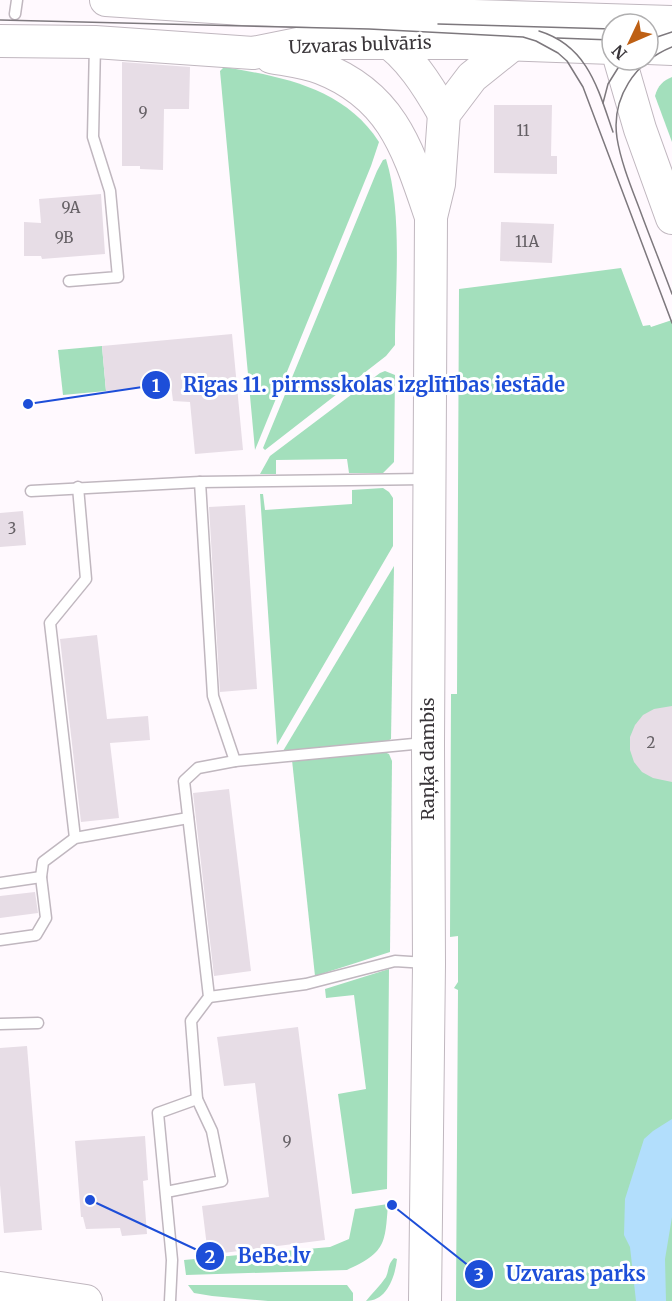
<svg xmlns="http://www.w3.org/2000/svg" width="672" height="1301" viewBox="0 0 672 1301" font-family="Merriweather,serif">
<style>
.green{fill:#a3dfbc}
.water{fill:#b2defc}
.building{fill:#e7dde6}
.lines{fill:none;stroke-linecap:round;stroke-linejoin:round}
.lane-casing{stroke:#c0b7bf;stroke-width:13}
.secondary-casing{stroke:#c0b7bf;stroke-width:34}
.lane{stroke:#fff;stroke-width:10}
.secondary{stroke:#fff;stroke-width:32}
.tram{stroke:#7d787d;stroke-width:1.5}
.labels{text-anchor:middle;stroke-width:6;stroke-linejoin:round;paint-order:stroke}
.number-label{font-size:15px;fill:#656065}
.street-label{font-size:18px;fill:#3a363a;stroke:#fff}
.leader{fill:none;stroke:#1d4ed8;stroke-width:2}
.callout-dot{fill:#1d4ed8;stroke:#fff;stroke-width:2}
.mark-label{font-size:18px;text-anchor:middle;font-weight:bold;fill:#fff}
.callout-label{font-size:20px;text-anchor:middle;font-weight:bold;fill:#1d4ed8;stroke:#fff;stroke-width:6;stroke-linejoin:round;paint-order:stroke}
</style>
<rect width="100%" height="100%" fill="#fff9fe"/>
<g class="green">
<path d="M224,67C283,77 344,88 379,142L371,166L255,450L220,71Z"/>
<path d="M672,77V142L655,96C658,85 663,81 672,77Z"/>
<path d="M386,159C403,214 395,287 395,345L386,356L265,450L263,448L377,171L383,160Z"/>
<polygon points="621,268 643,326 650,325 651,327 672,320 672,1301 456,1301 458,990 454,988 458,982 458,936 450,937 451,694 457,694 459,289"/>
<polygon points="102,346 106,391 63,395 58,350"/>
<polygon points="385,371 395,375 394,462 383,473 349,473 347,459 276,460 276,474 260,474 270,456 380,373"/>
<polygon points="383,488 389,492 393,498 393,546 277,745 260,494 263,494 265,510 352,504 352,490"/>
<polygon points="394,566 391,739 386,742 283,751"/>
<polygon points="382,751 389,754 392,761 390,952 315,976 292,760"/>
<polygon points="389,969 387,1189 352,1194 338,1094 366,1089 354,995 326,998 325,989"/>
<path d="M388,1204C385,1244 386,1252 347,1270L186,1275L184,1260L330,1247L349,1239L355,1209Z"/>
<path d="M394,1258L397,1259C395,1277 387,1301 366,1301C372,1293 380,1286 386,1277C389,1270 388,1264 394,1258Z"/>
<polygon points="188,1285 347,1285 353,1293 353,1301 268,1301 212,1296 194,1293"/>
</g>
<polygon class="water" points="672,1119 672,1217 665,1259 666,1301 636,1301 630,1247 624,1235 625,1199 644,1139 653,1131"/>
<g class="building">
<polygon points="122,62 190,67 189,109 164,109 163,170 140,169 140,166 122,166"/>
<polygon points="494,105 552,105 551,156 557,156 557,174 494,173"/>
<polygon points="101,194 105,254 42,259 41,256 24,256 24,222 41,223 39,199"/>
<polygon points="501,222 554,224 552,263 500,261"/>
<polygon points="232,334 243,450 195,454 190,402 173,401 171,385 106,391 102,346"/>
<polygon points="245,505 257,689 220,692 209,507"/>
<polygon points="23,511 26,545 0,547 0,513"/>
<polygon points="97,635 107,719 148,716 150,740 110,743 119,818 81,822 60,639"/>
<polygon points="672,706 672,782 653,778 642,772 634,762 630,750 630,737 635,725 643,715 654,709"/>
<polygon points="229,789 251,971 214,976 193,793"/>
<polygon points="35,892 38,913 0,918 0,896"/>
<polygon points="298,1027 325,1240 208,1255 202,1206 269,1197 255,1083 224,1086 217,1037"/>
<polygon points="27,1046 42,1230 4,1233 0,1185 0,1048"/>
<polygon points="145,1136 148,1180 143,1181 147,1234 122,1236 120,1228 86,1229 83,1217 81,1217 75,1141"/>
</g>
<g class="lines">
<g class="lane-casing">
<g id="lane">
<polyline points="15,14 17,0"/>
<polyline points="69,281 118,277 110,191 93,137 95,44"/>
<polyline points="200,482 213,696 235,761"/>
<polyline points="31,491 200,482 426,479"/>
<polyline points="75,838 50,623 86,579 78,487"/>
<polyline points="0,883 41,877"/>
<polyline points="0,940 36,935 46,918 41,877 43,862 75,838 188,818"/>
<polyline points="209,997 306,984 395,961 426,963"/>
<polyline points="0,1024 38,1023"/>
<polyline points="166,1192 222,1181 212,1131 197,1099 191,1021 209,997 184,781 198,768 235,761 424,743"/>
<polyline points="170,1301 172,1260 158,1113 197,1099"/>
</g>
</g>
<g class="secondary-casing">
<g id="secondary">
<polyline points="106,0 243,9 672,22"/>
<path d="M381,37C409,55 428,86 444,114"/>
<polyline points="0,41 95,42 253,53 303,43 469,43 612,48"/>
<polyline points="648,48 672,49"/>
<path d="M271,57C287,60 305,62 321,68C393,96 408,150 431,217"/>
<polyline points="620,60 640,129 672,218"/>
<polyline points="0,1288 86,1301"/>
<polyline points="425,1301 429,964 428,743 431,217 439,184 444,114 472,77 512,45"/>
</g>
</g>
<use href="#lane" class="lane"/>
<use href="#secondary" class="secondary"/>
<g class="tram">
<polyline points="0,20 369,29 523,37 536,41 558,53 567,61 583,87 672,323"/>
<polyline points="438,24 612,29"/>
<path d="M539,31C588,46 598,89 613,132"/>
<polyline points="557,38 612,40"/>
<polyline points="648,40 672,32"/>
<path d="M672,47C635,62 611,98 617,138C621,163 632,189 641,213C651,240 662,267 672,294"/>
<polyline points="603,103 608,84 623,60"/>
</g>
</g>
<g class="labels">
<g class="number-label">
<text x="143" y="118">9</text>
<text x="523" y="136">11</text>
<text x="71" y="213">9A</text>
<text x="64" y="243">9B</text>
<text x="527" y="247">11A</text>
<text x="12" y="534">3</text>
<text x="651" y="748">2</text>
<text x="287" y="1147">9</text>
</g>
<g class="street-label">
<text transform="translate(360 45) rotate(-2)" y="6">Uzvaras bulvāris</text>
<text transform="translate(428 759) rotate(-90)" y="6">Raņķa dambis</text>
</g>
</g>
<path class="leader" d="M28 404L156 385M90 1200L210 1256M392 1205L479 1274"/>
<g class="callout-dot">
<circle cx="28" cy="404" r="6"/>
<circle cx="90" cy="1200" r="6"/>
<circle cx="392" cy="1205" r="6"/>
<circle cx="156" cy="385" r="15"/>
<circle cx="210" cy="1256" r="15"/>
<circle cx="479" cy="1274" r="15"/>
</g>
<g class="mark-label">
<text x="156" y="392">1</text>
<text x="210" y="1263">2</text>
<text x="479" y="1281">3</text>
</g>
<g class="callout-label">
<text x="374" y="392">Rīgas 11. pirmsskolas izglītības iestāde</text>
<text x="274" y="1263">BeBe.lv</text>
<text x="576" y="1281">Uzvaras parks</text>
</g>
<g transform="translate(630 42) rotate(226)"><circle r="28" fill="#ffffff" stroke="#b0afb0" stroke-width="1.5"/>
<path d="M0-4.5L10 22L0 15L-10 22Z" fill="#be6014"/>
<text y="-9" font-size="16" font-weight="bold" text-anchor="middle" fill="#3a363a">N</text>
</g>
</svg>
